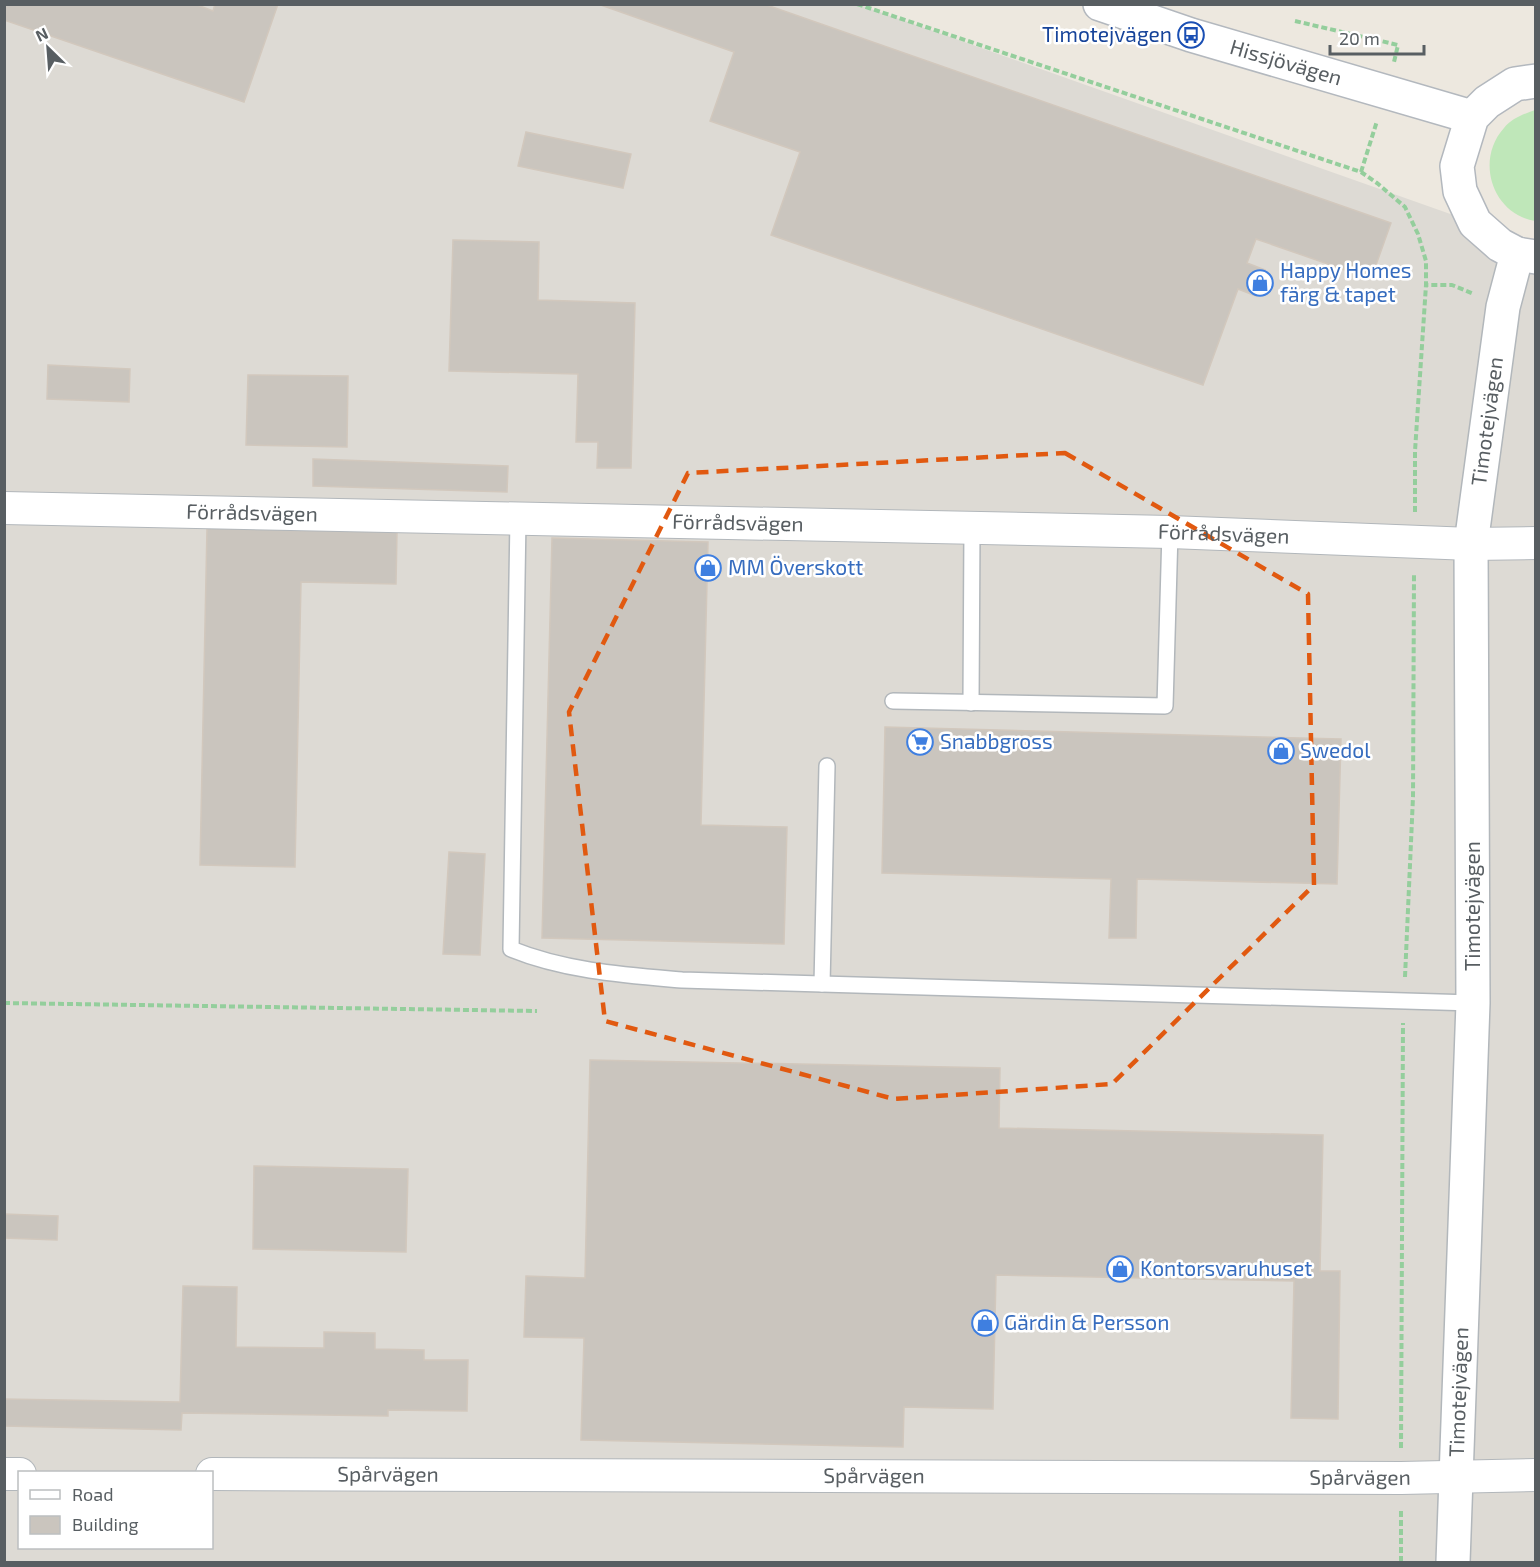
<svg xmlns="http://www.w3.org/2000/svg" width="1540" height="1567" viewBox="0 0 1540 1567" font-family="'Exo 2',sans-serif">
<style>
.industrial{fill:#dddad4;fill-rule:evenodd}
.green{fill:#bfe7b9}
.building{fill:#cac5be;stroke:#d2c8bd;stroke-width:1.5}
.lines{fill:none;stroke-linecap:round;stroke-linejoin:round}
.service-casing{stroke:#b2b7bb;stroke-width:18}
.minor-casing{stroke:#b2b7bb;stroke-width:34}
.tertiary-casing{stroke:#b2b7bb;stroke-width:36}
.secondary-casing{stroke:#b3b8be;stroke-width:36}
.path{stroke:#94ce9c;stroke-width:4;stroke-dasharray:6 3;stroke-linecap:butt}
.service{stroke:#fff;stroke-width:15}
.minor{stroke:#fff;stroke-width:32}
.tertiary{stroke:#fff;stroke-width:33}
.secondary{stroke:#fff;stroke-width:33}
.marked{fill:none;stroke:#e15910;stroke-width:4.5;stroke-dasharray:12 8;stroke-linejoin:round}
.labels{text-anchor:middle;stroke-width:5;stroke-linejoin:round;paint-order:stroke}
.transit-label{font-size:21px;fill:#164399;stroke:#fff;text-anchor:end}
.street-label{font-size:21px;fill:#585e62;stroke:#fff}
.shop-label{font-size:21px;fill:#366cbe;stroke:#fff;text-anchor:start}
</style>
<rect width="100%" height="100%" fill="#ede8df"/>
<path class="industrial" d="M5,5H860L1535,244V1562H5ZM20,1472H212V1548H20Z"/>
<path class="green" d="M1535,110H1536L1535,221C1492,214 1475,160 1504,128C1512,118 1524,114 1535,110Z"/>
<g class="building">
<polygon points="4,4 195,4 213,11 215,4 278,4 244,102 4,20"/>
<polygon points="598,4 764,4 1391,223 1371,279 1256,239 1247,263 1265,270 1256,296 1238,289 1203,385 771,235 800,152 710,121 734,52"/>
<polygon points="526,132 631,154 623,188 518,166"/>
<polygon points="453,240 539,242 538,300 635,303 631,468 597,468 598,442 576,442 578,374 449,371"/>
<polygon points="48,365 130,369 129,402 47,399"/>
<polygon points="248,375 348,376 347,447 246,445"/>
<polygon points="313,459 508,466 507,492 313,486"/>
<polygon points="207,528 397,532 396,584 301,582 295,867 200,865"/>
<polygon points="552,538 708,542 701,825 787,827 784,944 542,938"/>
<polygon points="885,727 1341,739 1337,884 1137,879 1136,938 1109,938 1111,879 882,873"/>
<polygon points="449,852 485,854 480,955 443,954"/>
<polygon points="590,1060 1000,1068 999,1128 1323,1135 1320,1271 1340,1271 1338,1419 1291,1418 1294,1281 996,1275 993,1409 904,1407 903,1447 581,1440 584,1338 524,1337 526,1276 585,1278"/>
<polygon points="254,1166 408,1169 406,1252 253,1249"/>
<polygon points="4,1214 58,1216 57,1240 4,1238"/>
<polygon points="183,1286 237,1287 236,1347 324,1348 324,1332 375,1333 375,1349 424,1350 424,1360 468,1360 467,1411 388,1410 388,1416 182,1413 181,1430 4,1426 4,1399 180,1402"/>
</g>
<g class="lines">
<g class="service-casing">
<g id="service">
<path d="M518,518L511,949C565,971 624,975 682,980L1473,1003"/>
<polyline points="893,701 1165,706 1170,532"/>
<polyline points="971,703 972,528"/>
<polyline points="822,984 827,766"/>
</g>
</g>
<g class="minor-casing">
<g id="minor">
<path id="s1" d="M4,508L1170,532L1471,544L1536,543"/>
<polyline points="4,1474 20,1474"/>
<path id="s2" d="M212,1474L1401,1478L1536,1475"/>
</g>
</g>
<g class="tertiary-casing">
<g id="tertiary">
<path id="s3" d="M1453,1562L1473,1003L1471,544L1503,307L1517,254"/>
</g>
</g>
<g class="secondary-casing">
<g id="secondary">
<path id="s4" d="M1100,4L1191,35L1472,117"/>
<polyline points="1536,81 1515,84 1487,102 1472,117 1457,166 1460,191 1475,223 1500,245 1517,254 1536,257"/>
</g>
</g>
<g class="path">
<polyline points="857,4 1361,172 1377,183 1405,207 1418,234 1426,261 1426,285 1452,285 1474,294"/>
<polyline points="1295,21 1398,45 1394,62"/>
<polyline points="1361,172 1377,121"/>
<polyline points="1415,512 1415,451 1426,285"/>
<polyline points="1405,977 1413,797 1414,574"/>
<polyline points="4,1003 537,1011"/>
<polyline points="1401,1448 1403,1023"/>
<polyline points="1401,1562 1401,1509"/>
</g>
<use href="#service" class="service"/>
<use href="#minor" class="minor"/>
<use href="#tertiary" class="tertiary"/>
<use href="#secondary" class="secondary"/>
</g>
<path class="marked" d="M1065,453L1308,594L1314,885L1112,1084L894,1099L605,1021L569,712L688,473Z"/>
<defs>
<g id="bus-ring" transform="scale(1.35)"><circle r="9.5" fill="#fff" stroke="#1a4fb4" stroke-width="1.5"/><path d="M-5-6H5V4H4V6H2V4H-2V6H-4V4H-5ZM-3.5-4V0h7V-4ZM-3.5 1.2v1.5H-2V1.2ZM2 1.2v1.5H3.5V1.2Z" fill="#1a4fb4"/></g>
<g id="shop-ring" transform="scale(1.35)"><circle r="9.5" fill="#fff" stroke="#3f7fe0" stroke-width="1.5"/><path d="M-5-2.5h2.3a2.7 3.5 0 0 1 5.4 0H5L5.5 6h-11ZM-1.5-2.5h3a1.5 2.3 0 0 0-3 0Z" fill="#3f7fe0"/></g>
<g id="supermarket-ring" transform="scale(1.35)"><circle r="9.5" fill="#fff" stroke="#3f7fe0" stroke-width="1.5"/><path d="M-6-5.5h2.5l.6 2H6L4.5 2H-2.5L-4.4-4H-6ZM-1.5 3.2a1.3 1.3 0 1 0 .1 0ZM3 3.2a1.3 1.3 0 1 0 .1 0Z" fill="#3f7fe0"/></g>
</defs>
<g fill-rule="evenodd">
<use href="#bus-ring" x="1191" y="35"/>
<use href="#shop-ring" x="1260" y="283"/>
<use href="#shop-ring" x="708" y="568"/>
<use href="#supermarket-ring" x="920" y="742"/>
<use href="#shop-ring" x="1281" y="751"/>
<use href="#shop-ring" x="1120" y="1269"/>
<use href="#shop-ring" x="985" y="1323"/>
</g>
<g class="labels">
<g class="transit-label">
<text x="1172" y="42">Timotejvägen</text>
</g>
<g class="street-label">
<text dy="7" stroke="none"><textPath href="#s4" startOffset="195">Hissjövägen</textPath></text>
<text dy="7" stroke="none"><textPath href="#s3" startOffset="1142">Timotejvägen</textPath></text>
<text dy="7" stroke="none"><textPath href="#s1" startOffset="248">Förrådsvägen</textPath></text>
<text dy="7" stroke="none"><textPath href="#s1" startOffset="734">Förrådsvägen</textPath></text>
<text dy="7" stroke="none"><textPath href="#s1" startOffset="1220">Förrådsvägen</textPath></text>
<text transform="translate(1473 906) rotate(-90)" y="7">Timotejvägen</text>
<text dy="7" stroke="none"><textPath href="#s3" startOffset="170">Timotejvägen</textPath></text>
<text dy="7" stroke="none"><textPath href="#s2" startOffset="176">Spårvägen</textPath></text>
<text dy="7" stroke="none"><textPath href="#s2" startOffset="662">Spårvägen</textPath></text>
<text dy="7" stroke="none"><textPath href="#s2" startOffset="1148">Spårvägen</textPath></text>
</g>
<g class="shop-label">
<text x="1280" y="278">Happy Homes<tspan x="1280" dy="24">färg &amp; tapet</tspan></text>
<text x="728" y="575">MM Överskott</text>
<text x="940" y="749">Snabbgross</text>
<text x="1300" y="758">Swedol</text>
<text x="1140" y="1276">Kontorsvaruhuset</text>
<text x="1004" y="1330">Gärdin &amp; Persson</text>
</g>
</g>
<rect width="1540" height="1567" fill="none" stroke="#585e62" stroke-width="12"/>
<rect x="18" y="1471" width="195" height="78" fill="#ffffff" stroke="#bcbfc0" stroke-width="1.5"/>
<rect x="30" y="1490" width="30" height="9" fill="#ffffff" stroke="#bcbfc0" stroke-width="1.5"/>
<text x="72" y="1501" font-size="18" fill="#585e62">Road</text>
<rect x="30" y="1516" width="30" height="18" fill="#cac5be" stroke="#bcbfc0" stroke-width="1.5"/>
<text x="72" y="1531" font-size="18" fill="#585e62">Building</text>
<g transform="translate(48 48) rotate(335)" stroke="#ffffff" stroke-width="4.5" paint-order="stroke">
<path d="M0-4.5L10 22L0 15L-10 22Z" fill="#585e62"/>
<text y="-9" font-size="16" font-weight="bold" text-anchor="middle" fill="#585e62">N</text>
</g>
<path d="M1330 45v9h94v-9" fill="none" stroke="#585e62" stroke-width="3"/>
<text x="1339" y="45" font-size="18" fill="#585e62" stroke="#ffffff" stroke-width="4.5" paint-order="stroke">20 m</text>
</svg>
